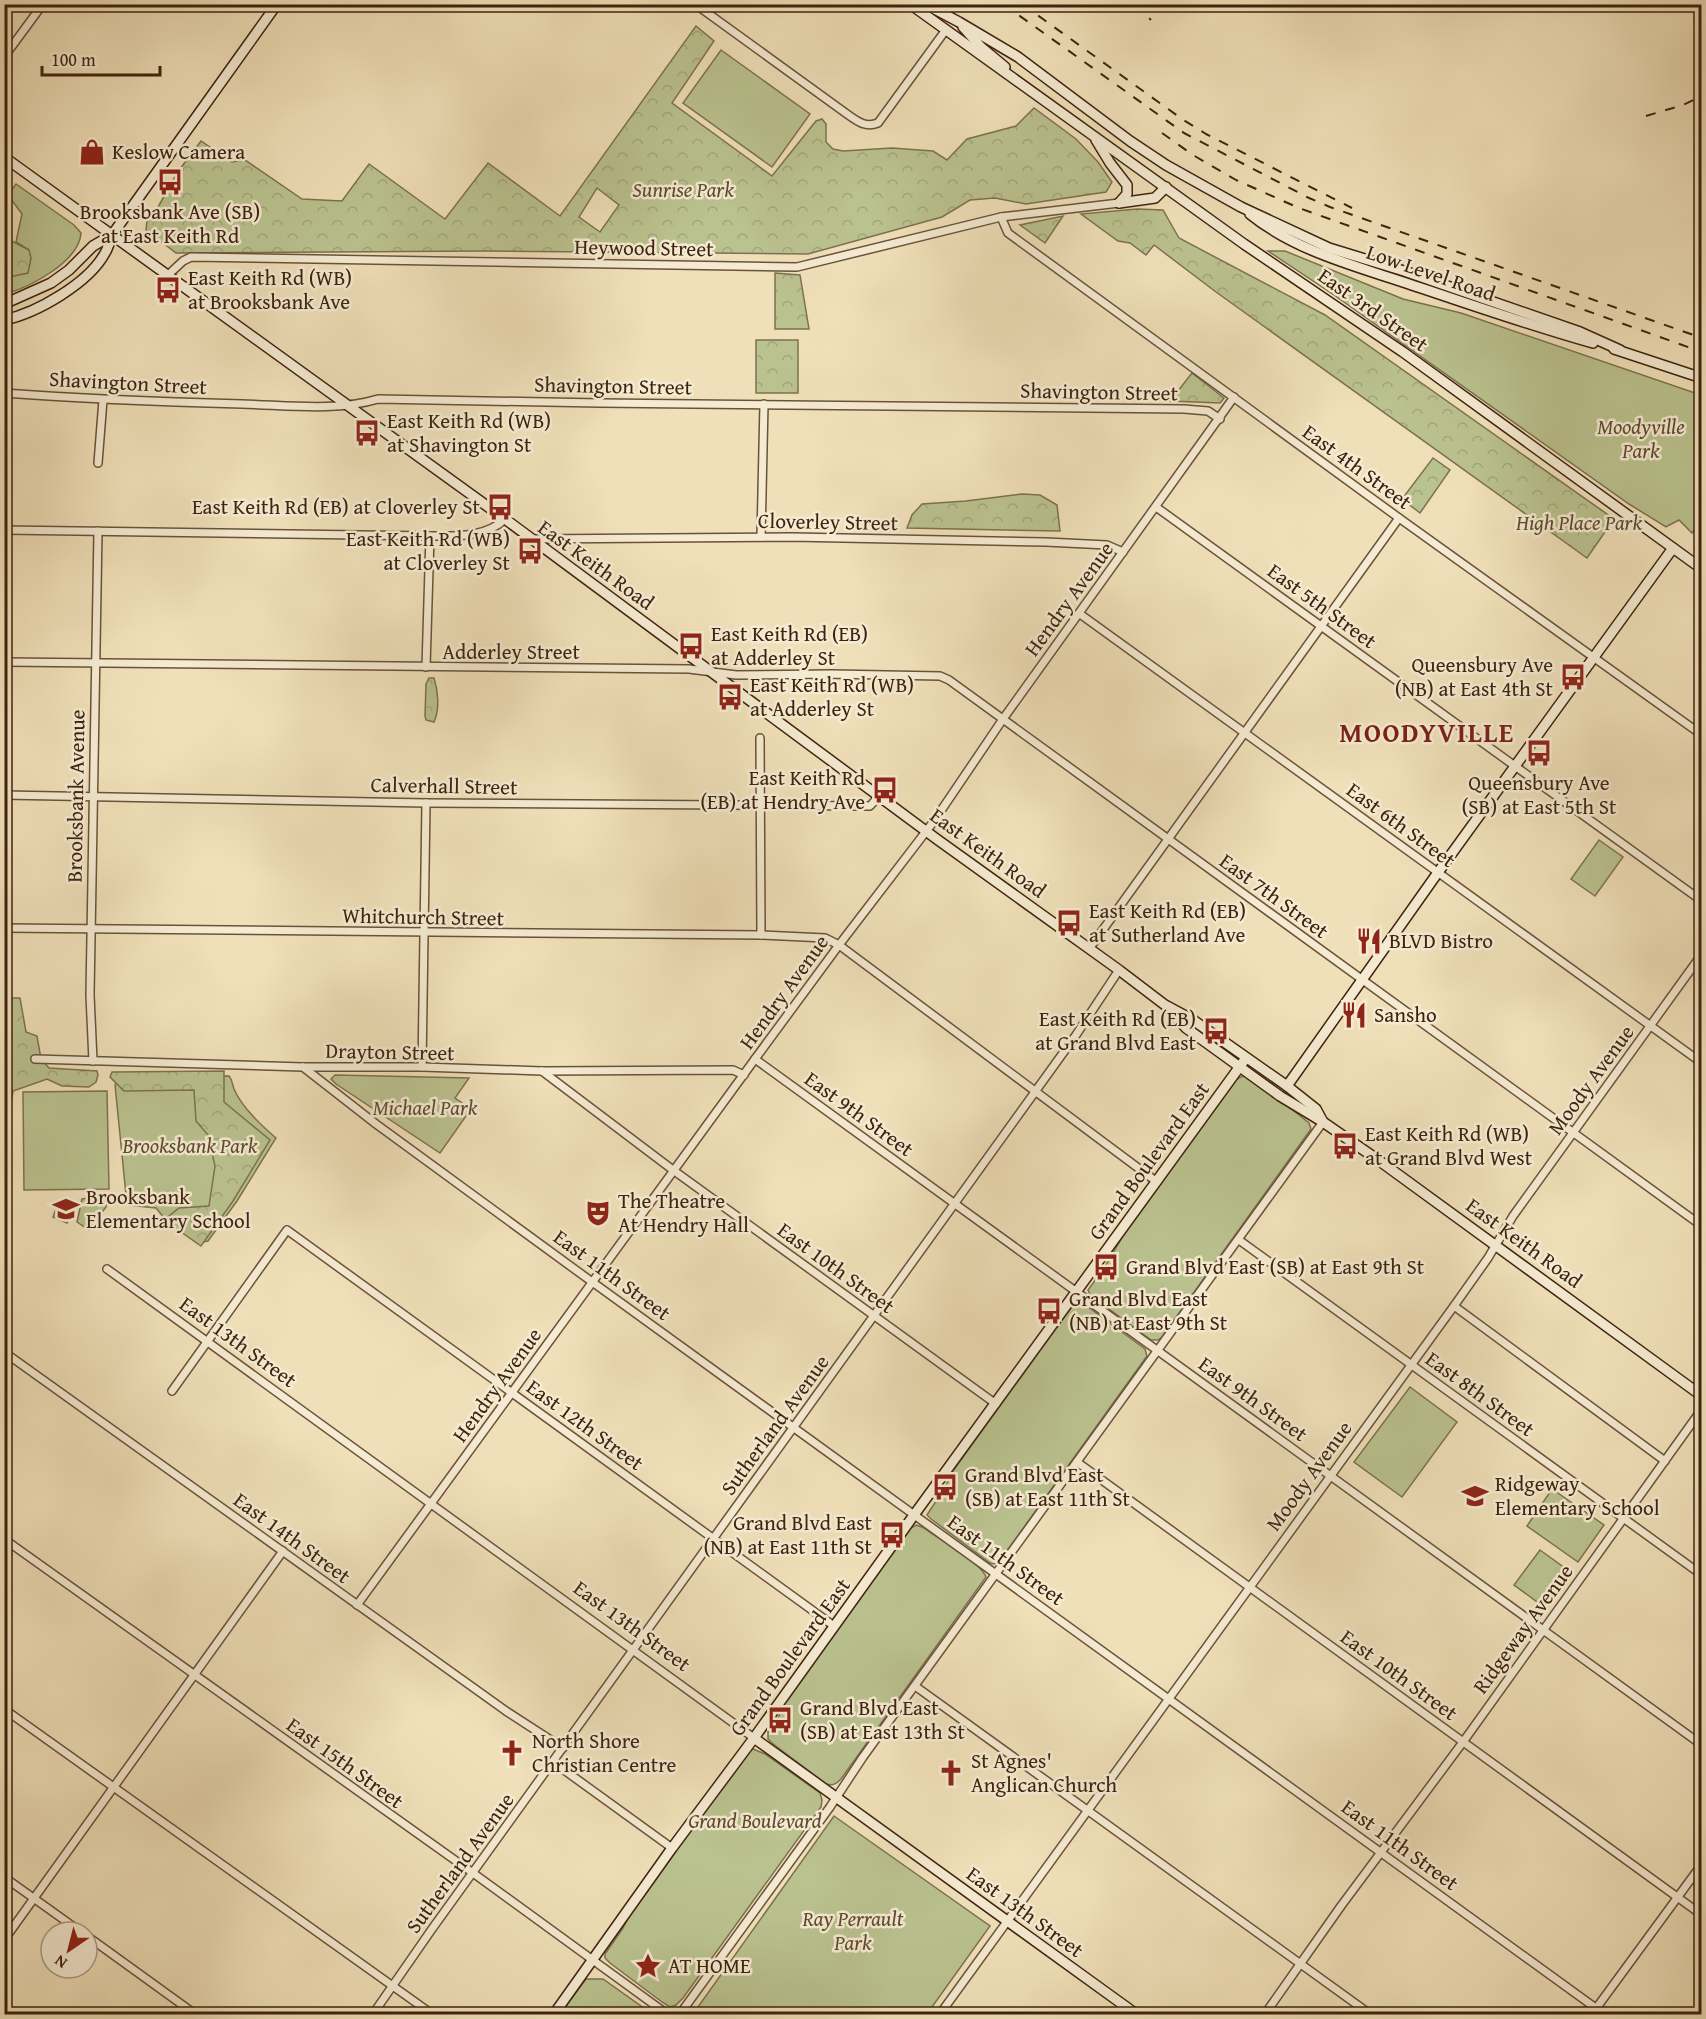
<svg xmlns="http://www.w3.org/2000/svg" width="1706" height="2019" viewBox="0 0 1706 2019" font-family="'Gentium Book Plus',serif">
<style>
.green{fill:#bac28f;stroke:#7c724f;stroke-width:1.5}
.forest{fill:url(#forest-crowns);stroke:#7c724f;stroke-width:1.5;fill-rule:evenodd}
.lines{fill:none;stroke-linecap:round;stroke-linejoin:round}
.street-casing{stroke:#6a523a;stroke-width:10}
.secondary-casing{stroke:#3e230f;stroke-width:12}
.street{stroke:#f5ebd2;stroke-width:7}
.secondary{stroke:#f5ebd2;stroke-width:9}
.rail{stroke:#3e230f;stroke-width:2;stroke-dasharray:10 10;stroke-linecap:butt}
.labels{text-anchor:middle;stroke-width:5;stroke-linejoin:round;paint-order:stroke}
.poi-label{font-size:21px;fill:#3e230f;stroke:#f5ebd2;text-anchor:start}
.park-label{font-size:21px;font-style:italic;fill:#5d4b2f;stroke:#f5ebd2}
.street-label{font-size:21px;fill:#3e230f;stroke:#f5ebd2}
.district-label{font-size:27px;font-weight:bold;letter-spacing:1.5px;fill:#7a1f14;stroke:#f5ebd2}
</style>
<defs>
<pattern id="forest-crowns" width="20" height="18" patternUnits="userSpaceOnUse" patternTransform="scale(1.5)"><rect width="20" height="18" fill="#bac28f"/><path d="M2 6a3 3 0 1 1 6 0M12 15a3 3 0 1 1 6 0" fill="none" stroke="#a1a67a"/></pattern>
</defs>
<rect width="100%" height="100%" fill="#f0e0b9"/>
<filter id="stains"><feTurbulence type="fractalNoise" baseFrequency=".00333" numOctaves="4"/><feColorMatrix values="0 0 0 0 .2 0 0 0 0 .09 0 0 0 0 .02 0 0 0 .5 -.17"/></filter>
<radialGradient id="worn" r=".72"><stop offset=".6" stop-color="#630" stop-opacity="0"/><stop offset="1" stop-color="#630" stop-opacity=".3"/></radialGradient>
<g class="green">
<polygon points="721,50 810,114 772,167 683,103"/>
<path d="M16,184L74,225L81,233C79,262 30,287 5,294V275L9,277L29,250L16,242L22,214L8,195Z"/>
<polygon points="1268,251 1285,251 1403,299 1461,313 1701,395 1701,519 1692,533 1679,520 1666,527 1629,504 1334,295"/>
<polygon points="1599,840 1623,857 1595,896 1571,879"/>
<polygon points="335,1075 469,1078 455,1098 471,1109 440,1153 336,1084 331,1079"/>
<polygon points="1245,1075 1264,1087 1309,1123 1311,1129 1162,1337 1158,1340 1151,1340 1090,1295 1088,1290 1104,1268 1123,1236 1237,1079"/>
<path d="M229,1076C233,1081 232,1084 234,1089C241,1106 262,1126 276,1138L237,1201L208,1241L197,1243L165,1219L156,1208L127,1205L115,1085L119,1077Z"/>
<polygon points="107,1091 109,1189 24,1190 23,1092"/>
<polygon points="100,1196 107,1199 106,1207 89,1230 77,1222 82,1199"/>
<polygon points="59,1201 74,1206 67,1223 53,1217"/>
<polygon points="1078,1302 1084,1304 1145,1349 1147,1356 999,1562 994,1564 990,1563 931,1519 927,1515 944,1489 953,1471 1073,1305"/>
<polygon points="1410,1387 1457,1422 1402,1497 1354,1462"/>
<polygon points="1552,1489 1604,1525 1578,1562 1527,1526"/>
<path d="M916,1525L922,1527C937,1537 981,1563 986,1577L841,1779C836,1784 833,1786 826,1784L772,1743L768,1739V1731L779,1716L785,1702L911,1528Z"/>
<polygon points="1540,1550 1569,1571 1544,1607 1514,1585"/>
<polygon points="753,1749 765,1754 820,1793 822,1800 821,1807 683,1998 676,2005 670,2007 662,2002 610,1963 605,1958 605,1954 623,1928 629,1916 747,1753"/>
<polygon points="834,1816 990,1926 927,2014 693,2014"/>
<polygon points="586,1979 603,1979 651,2013 658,2014 560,2014"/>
</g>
<g class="forest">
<path d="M696,26L714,41L672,103L772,176L816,121L822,119L826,124V142L833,149L843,151L892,148L933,151L947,160L967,139L1016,126L1034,108L1076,139L1098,162L1112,182L1106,192L1026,204L995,198L970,200L942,217L808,254L484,251L176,253L146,230L147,221L158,207L177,173L201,141L232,162L245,160L302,199L342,201L369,164L445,219L488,163L560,216ZM597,188L619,205L600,232L579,217Z"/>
<polygon points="1137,209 1163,210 1179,238 1325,315 1614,519 1587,558 1216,292 1154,245 1146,255 1130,243 1118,241 1081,214"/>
<polygon points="1063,216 1045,243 1020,225"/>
<polygon points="4,237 29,250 31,258 28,273 9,277 5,275"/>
<polygon points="775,273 800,275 809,329 775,329"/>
<rect x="756" y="340" width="42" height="53"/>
<polygon points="1192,373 1224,398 1220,403 1170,401"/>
<polygon points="1433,458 1450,470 1420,513 1402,499"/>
<polygon points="1022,494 1040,495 1057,505 1060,531 907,528 912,515 922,504 966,501"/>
<path d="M429,678H434C438,691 440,709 434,722L426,720L425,716L426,684Z"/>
<path d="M5,998H20L26,1032L37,1036L41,1059L49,1068L97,1071L98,1075L96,1082L89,1087L62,1086L47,1079L13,1091C12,1100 9,1110 9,1120C8,1139 14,1165 5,1183Z"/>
<polygon points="224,1071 224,1102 270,1140 233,1201 201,1246 164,1220 179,1208 209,1206 215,1166 208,1135 196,1121 194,1090 124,1091 110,1077 112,1072"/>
</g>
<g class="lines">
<g class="street-casing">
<g id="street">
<path d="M695,4L847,114C857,121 865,128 878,123L945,31"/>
<polyline points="4,57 43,4"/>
<polyline points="1001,217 1008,233 1399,518 1702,735"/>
<polyline points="168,275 183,261 191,257 797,267 1001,217 1119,203"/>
<path d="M4,393C84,399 163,402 242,404C286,405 335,412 378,399L599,403L1184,409L1208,411L1220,419"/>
<polyline points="98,463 103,400"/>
<polyline points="1156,507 1702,901"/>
<path d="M4,530L430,536C454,536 486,538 505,519"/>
<polyline points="761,537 764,404"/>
<polyline points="531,539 792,537 1046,542 1107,545 1123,552"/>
<polyline points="1080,614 1702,1063"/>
<polyline points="4,662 689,669 736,675 832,674 940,676 949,680 1702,1226"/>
<polyline points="426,667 430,536"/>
<polyline points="760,738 761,935"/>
<polyline points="4,795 426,803 870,806 880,795"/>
<polyline points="4,928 761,935 825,938 839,945 1157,1182"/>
<polyline points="1089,949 1399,518"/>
<polyline points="35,1059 303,1067 422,1067 542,1071 733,1070 744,1075"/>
<polyline points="755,1059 1702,1745"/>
<polyline points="93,1061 90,995 98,531"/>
<polyline points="303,1067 376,1124 584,1276 1604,2014"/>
<polyline points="422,1067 426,803"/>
<polyline points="542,1071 673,1170 996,1404"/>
<polyline points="1239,1240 1702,1575"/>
<polyline points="107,1269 754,1738"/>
<polyline points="1454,1306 1665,1461"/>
<polyline points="4,1352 506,1711 563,1748"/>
<polyline points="172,1391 287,1230 834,1626"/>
<polyline points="1077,1462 1702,1915"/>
<polyline points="4,1539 473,1873 667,2014"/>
<polyline points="357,1605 755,1059 839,945 934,821 1003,719 1234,397"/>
<polyline points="915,1686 1370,2014"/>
<polyline points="4,1709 432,2014"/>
<polyline points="553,1762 672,1848"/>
<polyline points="4,1877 81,1932"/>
<polyline points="87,1936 195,2014"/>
<polyline points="4,1940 283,1551"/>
<polyline points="373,2014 432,1929 1076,1035 1119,970"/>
<polyline points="680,2014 830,1807 863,1757 1323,1122"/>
<polyline points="940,2014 1454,1306 1488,1258 1513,1216 1702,954"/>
<polyline points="1265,2014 1341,1906 1463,1742 1702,1409"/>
<polyline points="1592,2014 1702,1864"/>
</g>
</g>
<g class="secondary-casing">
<g id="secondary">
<polyline points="910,4 1244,244 1403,352 1702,569"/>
<polyline points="925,4 959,22 1018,57 1130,141 1166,165 1241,207 1329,248 1404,271 1580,332 1620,350"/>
<polyline points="963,27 981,47 1005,67"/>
<polyline points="1096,140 1110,163 1127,185 1127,194 1119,203"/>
<polyline points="4,157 505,519 938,840 1119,970 1165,1005 1186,1028 1280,1096 1323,1122 1381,1162 1702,1396"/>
<polyline points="1119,203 1155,198 1166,187"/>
<path d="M1250,214C1293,249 1349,264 1400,281C1464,302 1528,325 1593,343"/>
<polyline points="4,304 51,283 69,270 93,246 112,235"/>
<path d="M4,320C37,313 89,283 105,253C108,248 110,241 112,235L277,4"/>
<polyline points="1614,349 1702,378"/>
<polyline points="1167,1006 1193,1020 1287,1086 1316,1109 1323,1122"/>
<polyline points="1287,1086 1434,878 1673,548"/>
<polyline points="754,1738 1136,2014"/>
<polyline points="554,2014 672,1848 754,1738 914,1515 1246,1058"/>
</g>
</g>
<use href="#street" class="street"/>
<use href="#secondary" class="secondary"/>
<g class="rail">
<polyline points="1003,4 1184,133 1309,198 1330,207 1702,338"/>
<polyline points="1022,4 1182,119 1206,134 1352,208"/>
<polyline points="1135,4 1151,20"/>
<polyline points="1646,116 1683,105 1702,96"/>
<polyline points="1162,133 1193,155 1236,180 1299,208 1702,352"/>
</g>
</g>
<defs>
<g id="shop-bare" transform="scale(2.07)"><path d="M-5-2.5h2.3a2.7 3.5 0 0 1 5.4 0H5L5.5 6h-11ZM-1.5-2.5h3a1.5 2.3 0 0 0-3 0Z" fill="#8f2418" stroke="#f5ebd2" stroke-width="2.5" paint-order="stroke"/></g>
<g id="bus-bare" transform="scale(2.07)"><path d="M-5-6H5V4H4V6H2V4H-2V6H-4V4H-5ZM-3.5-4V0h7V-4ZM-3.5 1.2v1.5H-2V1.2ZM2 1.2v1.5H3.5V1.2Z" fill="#8f2418" stroke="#f5ebd2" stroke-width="2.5" paint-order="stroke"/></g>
<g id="restaurant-bare" transform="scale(2.07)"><path d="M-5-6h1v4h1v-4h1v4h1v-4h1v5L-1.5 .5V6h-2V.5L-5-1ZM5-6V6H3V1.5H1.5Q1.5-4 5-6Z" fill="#8f2418" stroke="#f5ebd2" stroke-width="2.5" paint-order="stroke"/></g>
<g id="school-bare" transform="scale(2.07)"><path d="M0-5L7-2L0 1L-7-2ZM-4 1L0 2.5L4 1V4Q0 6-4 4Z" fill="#8f2418" stroke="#f5ebd2" stroke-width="2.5" paint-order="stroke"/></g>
<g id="theatre-bare" transform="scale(2.07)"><path d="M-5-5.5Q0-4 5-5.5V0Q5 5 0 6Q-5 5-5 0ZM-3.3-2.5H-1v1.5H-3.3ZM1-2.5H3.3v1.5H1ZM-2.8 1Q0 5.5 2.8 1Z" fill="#8f2418" stroke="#f5ebd2" stroke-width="2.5" paint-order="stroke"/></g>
<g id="church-bare" transform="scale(2.07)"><path d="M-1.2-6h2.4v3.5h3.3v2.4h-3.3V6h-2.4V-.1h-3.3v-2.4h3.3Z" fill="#8f2418" stroke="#f5ebd2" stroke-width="2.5" paint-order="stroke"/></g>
<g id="sight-bare" transform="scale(2.07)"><path d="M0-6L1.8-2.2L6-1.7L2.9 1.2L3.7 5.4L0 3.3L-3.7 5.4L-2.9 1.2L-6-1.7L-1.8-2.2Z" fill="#8f2418" stroke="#f5ebd2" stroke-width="2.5" paint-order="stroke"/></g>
</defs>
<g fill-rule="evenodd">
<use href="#shop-bare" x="92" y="152"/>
<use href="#bus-bare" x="170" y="182"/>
<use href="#bus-bare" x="168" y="290"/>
<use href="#bus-bare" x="367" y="433"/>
<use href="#bus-bare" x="500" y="507"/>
<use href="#bus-bare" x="530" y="551"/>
<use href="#bus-bare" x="691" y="646"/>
<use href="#bus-bare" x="1573" y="677"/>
<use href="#bus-bare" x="730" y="697"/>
<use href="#bus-bare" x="1539" y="753"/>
<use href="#bus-bare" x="885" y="790"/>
<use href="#bus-bare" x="1069" y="923"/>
<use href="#restaurant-bare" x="1369" y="941"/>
<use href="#restaurant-bare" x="1354" y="1015"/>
<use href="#bus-bare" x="1216" y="1031"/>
<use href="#bus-bare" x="1345" y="1146"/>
<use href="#school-bare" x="66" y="1209"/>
<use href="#theatre-bare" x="598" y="1213"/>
<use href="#bus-bare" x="1106" y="1267"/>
<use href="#bus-bare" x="1049" y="1311"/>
<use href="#bus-bare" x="945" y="1487"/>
<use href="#school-bare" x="1475" y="1496"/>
<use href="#bus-bare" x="892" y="1535"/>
<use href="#bus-bare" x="780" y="1720"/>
<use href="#church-bare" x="512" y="1753"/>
<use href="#church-bare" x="951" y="1773"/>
<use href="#sight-bare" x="648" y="1966"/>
</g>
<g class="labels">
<g class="poi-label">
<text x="112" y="159">Keslow Camera</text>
<text x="170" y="219" text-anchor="middle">Brooksbank Ave (SB)<tspan x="170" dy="24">at East Keith Rd</tspan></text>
<text x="188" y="285">East Keith Rd (WB)<tspan x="188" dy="24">at Brooksbank Ave</tspan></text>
<text x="387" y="428">East Keith Rd (WB)<tspan x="387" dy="24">at Shavington St</tspan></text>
<text x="480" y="514" text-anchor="end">East Keith Rd (EB) at Cloverley St</text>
<text x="510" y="546" text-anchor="end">East Keith Rd (WB)<tspan x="510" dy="24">at Cloverley St</tspan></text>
<text x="711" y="641">East Keith Rd (EB)<tspan x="711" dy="24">at Adderley St</tspan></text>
<text x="1553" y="672" text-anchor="end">Queensbury Ave<tspan x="1553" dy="24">(NB) at East 4th St</tspan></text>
<text x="750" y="692">East Keith Rd (WB)<tspan x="750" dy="24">at Adderley St</tspan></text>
<text x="865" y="785" text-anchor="end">East Keith Rd<tspan x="865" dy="24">(EB) at Hendry Ave</tspan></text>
<text x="1539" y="790" text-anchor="middle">Queensbury Ave<tspan x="1539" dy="24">(SB) at East 5th St</tspan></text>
<text x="1089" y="918">East Keith Rd (EB)<tspan x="1089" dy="24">at Sutherland Ave</tspan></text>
<text x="1389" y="948">BLVD Bistro</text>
<text x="1374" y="1022">Sansho</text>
<text x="1196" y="1026" text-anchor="end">East Keith Rd (EB)<tspan x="1196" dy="24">at Grand Blvd East</tspan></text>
<text x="1365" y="1141">East Keith Rd (WB)<tspan x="1365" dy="24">at Grand Blvd West</tspan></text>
<text x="86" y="1204">Brooksbank<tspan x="86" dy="24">Elementary School</tspan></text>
<text x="618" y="1208">The Theatre<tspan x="618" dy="24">At Hendry Hall</tspan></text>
<text x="1126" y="1274">Grand Blvd East (SB) at East 9th St</text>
<text x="1069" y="1306">Grand Blvd East<tspan x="1069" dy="24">(NB) at East 9th St</tspan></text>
<text x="965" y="1482">Grand Blvd East<tspan x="965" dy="24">(SB) at East 11th St</tspan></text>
<text x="1495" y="1491">Ridgeway<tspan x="1495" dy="24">Elementary School</tspan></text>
<text x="872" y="1530" text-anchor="end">Grand Blvd East<tspan x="872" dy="24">(NB) at East 11th St</tspan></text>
<text x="800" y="1715">Grand Blvd East<tspan x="800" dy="24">(SB) at East 13th St</tspan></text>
<text x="532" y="1748">North Shore<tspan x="532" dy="24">Christian Centre</tspan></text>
<text x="971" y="1768">St Agnes'<tspan x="971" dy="24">Anglican Church</tspan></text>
<text x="668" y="1973">AT HOME</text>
</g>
<g class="park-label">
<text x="683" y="197">Sunrise Park</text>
<text x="1641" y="434">Moodyville<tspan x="1641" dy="24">Park</tspan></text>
<text x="1579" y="530">High Place Park</text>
<text x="425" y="1115">Michael Park</text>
<text x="190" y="1153">Brooksbank Park</text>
<text x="755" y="1828">Grand Boulevard</text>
<text x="853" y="1926">Ray Perrault<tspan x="853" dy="24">Park</tspan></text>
</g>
<g class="street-label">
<text transform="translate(644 248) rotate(1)" y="7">Heywood Street</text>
<text transform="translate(1431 273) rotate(19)" y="7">Low Level Road</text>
<text transform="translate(1373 310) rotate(35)" y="7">East 3rd Street</text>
<text transform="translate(128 383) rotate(3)" y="7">Shavington Street</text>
<text transform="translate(613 386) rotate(1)" y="7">Shavington Street</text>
<text transform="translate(1099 392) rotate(1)" y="7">Shavington Street</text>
<text transform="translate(1357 467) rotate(36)" y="7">East 4th Street</text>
<text transform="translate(828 522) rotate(1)" y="7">Cloverley Street</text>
<text transform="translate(596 565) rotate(36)" y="7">East Keith Road</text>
<text transform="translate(1069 599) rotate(-54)" y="7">Hendry Avenue</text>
<text transform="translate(1322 606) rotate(36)" y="7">East 5th Street</text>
<text x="511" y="659">Adderley Street</text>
<text transform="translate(444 786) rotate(1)" y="7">Calverhall Street</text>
<text transform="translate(76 796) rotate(-89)" y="7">Brooksbank Avenue</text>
<text transform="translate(1401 825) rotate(36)" y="7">East 6th Street</text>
<text transform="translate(988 853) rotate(36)" y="7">East Keith Road</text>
<text transform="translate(1274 896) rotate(36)" y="7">East 7th Street</text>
<text transform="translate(423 917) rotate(1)" y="7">Whitchurch Street</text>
<text transform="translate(784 992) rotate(-54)" y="7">Hendry Avenue</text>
<text transform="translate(390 1052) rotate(1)" y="7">Drayton Street</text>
<text transform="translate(1591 1080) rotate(-54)" y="7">Moody Avenue</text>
<text transform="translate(859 1114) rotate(36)" y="7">East 9th Street</text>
<text transform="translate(1149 1161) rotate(-54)" y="7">Grand Boulevard East</text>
<text transform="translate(1524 1243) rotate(36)" y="7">East Keith Road</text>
<text transform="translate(836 1268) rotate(36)" y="7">East 10th Street</text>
<text transform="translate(612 1275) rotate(36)" y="7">East 11th Street</text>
<text transform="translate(238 1342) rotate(36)" y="7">East 13th Street</text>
<text transform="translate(497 1385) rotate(-54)" y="7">Hendry Avenue</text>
<text transform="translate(1480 1394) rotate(36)" y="7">East 8th Street</text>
<text transform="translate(1253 1399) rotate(36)" y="7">East 9th Street</text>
<text transform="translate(585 1425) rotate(36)" y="7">East 12th Street</text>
<text transform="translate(775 1425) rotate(-54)" y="7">Sutherland Avenue</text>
<text transform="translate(1309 1476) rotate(-54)" y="7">Moody Avenue</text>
<text transform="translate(292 1538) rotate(36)" y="7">East 14th Street</text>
<text transform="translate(1006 1560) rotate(36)" y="7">East 11th Street</text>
<text transform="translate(632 1626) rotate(36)" y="7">East 13th Street</text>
<text transform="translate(1523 1629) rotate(-54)" y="7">Ridgeway Avenue</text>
<text transform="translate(790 1657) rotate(-54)" y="7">Grand Boulevard East</text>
<text transform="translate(1399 1675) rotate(36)" y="7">East 10th Street</text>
<text transform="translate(345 1763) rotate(36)" y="7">East 15th Street</text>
<text transform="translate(1400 1845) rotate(36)" y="7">East 11th Street</text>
<text transform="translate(460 1863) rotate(-54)" y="7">Sutherland Avenue</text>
<text transform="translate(1025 1912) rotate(36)" y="7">East 13th Street</text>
</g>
<g class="district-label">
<text x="1427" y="742">MOODYVILLE</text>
</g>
</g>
<rect width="1706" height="2019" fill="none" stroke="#f0e0b9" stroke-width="24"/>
<rect x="6" y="6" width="1694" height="2007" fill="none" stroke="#3e230f" stroke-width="3"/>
<rect x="12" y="12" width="1682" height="1995" fill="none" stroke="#3e230f" stroke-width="1.5"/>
<g transform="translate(69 1950) rotate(215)"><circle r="28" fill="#f5ebd2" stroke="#ac9b84" stroke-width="1.5"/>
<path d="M0-4.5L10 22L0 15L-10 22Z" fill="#8f2418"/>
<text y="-9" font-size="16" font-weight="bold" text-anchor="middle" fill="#3e230f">N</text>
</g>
<path d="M42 66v9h118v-9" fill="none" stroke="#3e230f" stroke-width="3"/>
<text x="51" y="66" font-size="18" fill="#3e230f" stroke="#f5ebd2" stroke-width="4.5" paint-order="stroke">100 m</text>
<rect width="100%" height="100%" filter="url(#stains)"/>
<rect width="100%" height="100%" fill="url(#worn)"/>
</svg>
